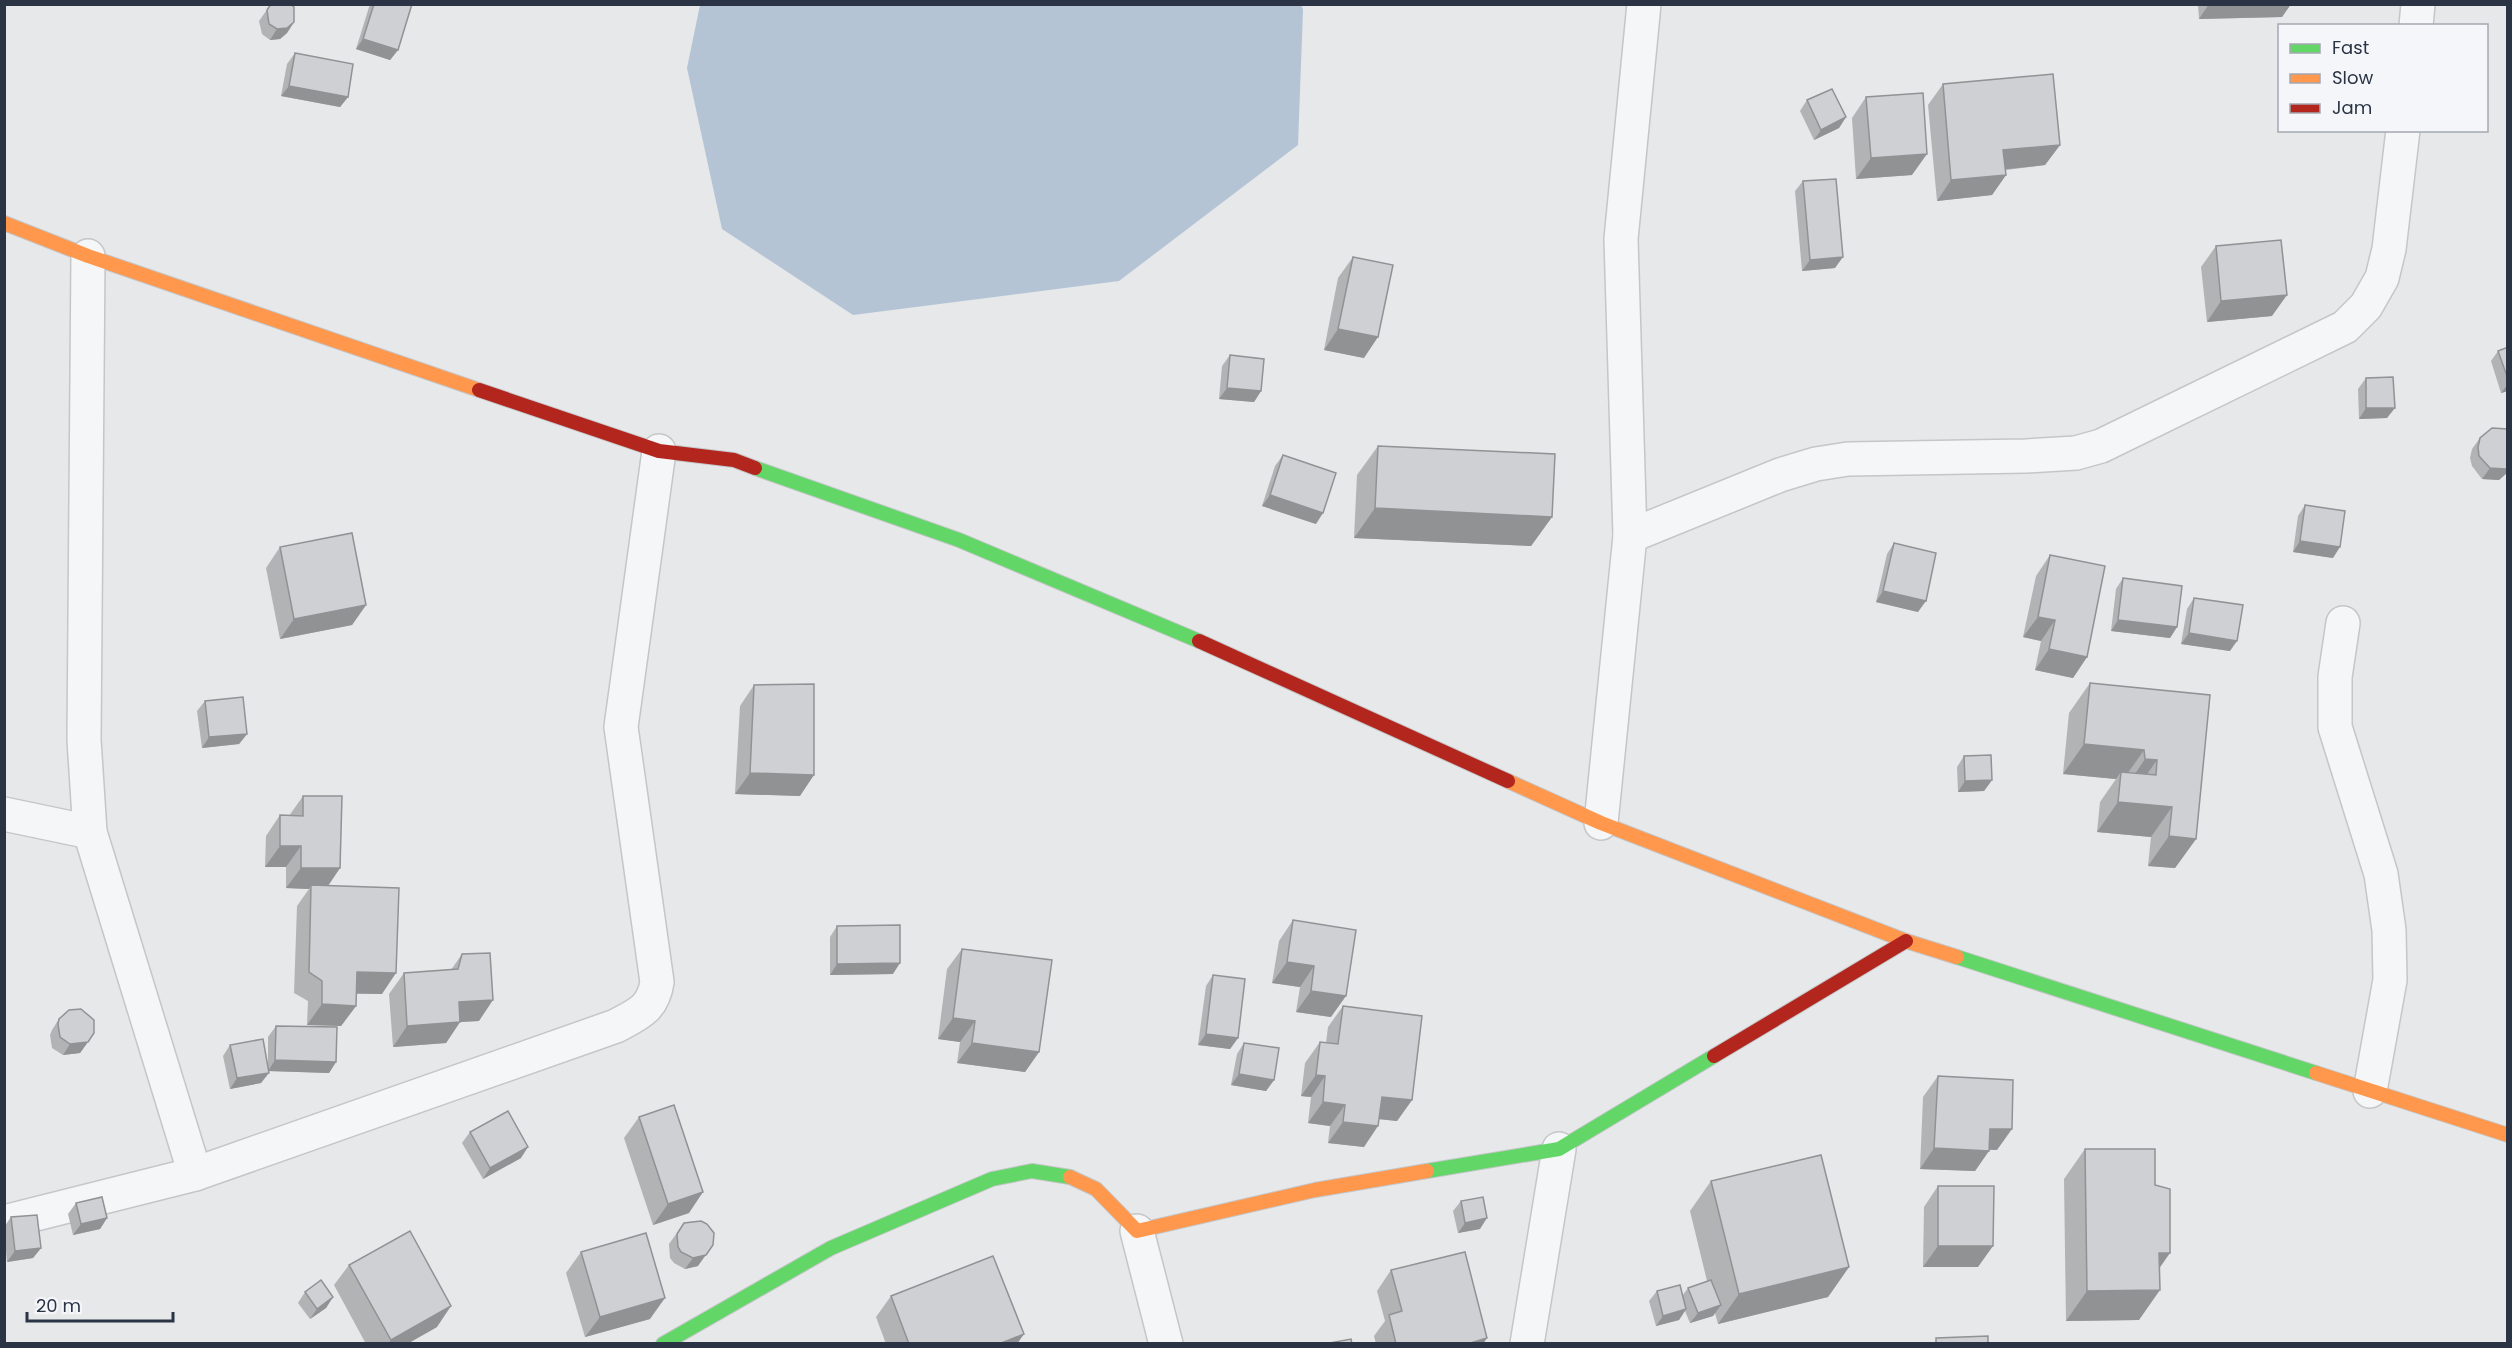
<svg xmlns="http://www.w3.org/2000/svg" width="2512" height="1348" viewBox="0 0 2512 1348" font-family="Poppins,sans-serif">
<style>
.water{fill:#b4c4d5}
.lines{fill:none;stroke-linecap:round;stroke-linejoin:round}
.street-casing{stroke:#c4c6c8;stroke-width:36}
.fast-casing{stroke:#c4c6c8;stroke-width:16}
.slow-casing{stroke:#c4c6c8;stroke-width:16}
.jam-casing{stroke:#c4c6c8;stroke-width:16}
.street{stroke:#f5f6f7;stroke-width:33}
.fast{stroke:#63d668;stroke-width:14}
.slow{stroke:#ff974d;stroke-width:14}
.jam{stroke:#b3261e;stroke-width:14}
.wall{fill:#b1b3b5}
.shaded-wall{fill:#909294}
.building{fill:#ced0d3;stroke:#909294;stroke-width:1.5}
</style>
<rect width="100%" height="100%" fill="#e6e8ea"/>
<polygon class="water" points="1301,4 1303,10 1298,145 1119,281 853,315 722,229 687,68 700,5"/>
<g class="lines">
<g class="street-casing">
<g id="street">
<polyline points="2416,26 2418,4"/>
<polyline points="88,256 84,740 90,832 195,1174"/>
<polyline points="1630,536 1780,475 1816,464 1848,459 2026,456 2076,453 2101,446 2345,327 2366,306 2382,278 2389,249 2403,130"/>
<polyline points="2343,623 2335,677 2335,727 2381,874 2389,930 2390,980 2370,1091"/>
<polyline points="4,814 90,832"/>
<polyline points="1601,823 1630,536 1621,239 1644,4"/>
<path d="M4,1222L195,1174L616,1026C638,1014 653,1009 657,982L621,727L659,451"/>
<polyline points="1137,1231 1166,1344"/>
<polyline points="1527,1344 1559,1149"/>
</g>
</g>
<g class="fast-casing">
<g id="fast">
<polyline points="755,468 959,540 1199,641"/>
<polyline points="1957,957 2316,1073"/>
<polyline points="1427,1171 1559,1149 1714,1056"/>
<polyline points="663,1344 831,1248 992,1179 1032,1171 1070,1177"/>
</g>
</g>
<g class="slow-casing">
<g id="slow">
<polyline points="4,223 88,256 479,390"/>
<polyline points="1508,781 1601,823 1906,941 1957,957"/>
<polyline points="2316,1073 2508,1135"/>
<polyline points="1070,1177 1096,1189 1137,1231 1315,1190 1427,1171"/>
</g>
</g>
<g class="jam-casing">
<g id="jam">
<polyline points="479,390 659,451 734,460 755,468"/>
<polyline points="1199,641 1508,781"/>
<polyline points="1714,1056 1906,941"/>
</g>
</g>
<use href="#street" class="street"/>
<use href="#fast" class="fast"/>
<use href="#slow" class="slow"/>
<use href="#jam" class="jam"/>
</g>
<g class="wall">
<polygon points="271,4 294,22 287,33 280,39 270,40 262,34 259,21"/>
<polygon points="370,4 412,4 398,50 390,60 356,49"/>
<polygon points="2198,4 2291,4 2282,17 2199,19"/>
<polygon points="295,53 348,97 340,107 281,96 287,64"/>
<polygon points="1943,84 2060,145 2045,165 2006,170 2006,175 1992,195 1937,201 1928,105"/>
<polygon points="1866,97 1912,175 1856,179 1852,118"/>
<polygon points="1807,100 1846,117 1839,128 1814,140 1800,111"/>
<polygon points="1803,181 1835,268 1802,271 1795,191"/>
<polygon points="2216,246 2272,316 2207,322 2201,267"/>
<polygon points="1353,257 1364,358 1324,350 1338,278"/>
<polygon points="2508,347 2508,391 2501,393 2491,361 2498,351"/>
<polygon points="1230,355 1261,391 1254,402 1219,399 1222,366"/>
<polygon points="2366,378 2387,418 2359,419 2358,389"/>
<polygon points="2508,429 2508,472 2499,480 2482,479 2472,466 2470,458 2472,449 2480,438"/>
<polygon points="1378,446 1552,517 1531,546 1354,538 1357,475"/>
<polygon points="1283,455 1316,524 1262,506 1275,466"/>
<polygon points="2305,505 2333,558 2293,552 2298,516"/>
<polygon points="1894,543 1918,612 1876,602 1887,554"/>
<polygon points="280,547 366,605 352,625 280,639 266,568"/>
<polygon points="2050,555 2087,657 2073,678 2035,670 2041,641 2023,637 2036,576"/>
<polygon points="2123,578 2177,627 2170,638 2111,631 2116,589"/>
<polygon points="2194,598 2230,651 2181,644 2187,609"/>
<polygon points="2090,683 2210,695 2196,839 2175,868 2148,866 2151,837 2097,832 2100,802 2116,779 2063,774 2069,713"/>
<polygon points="754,685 800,796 735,794 740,706"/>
<polygon points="205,701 247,734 239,744 202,748 197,711"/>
<polygon points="1964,756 1992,780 1984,791 1958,792 1957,767"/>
<polygon points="303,796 340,868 328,885 382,994 356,994 356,1006 341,1026 307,1025 308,1001 294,993 297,906 309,889 286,888 286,867 265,867 266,836 280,815 289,816"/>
<polygon points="1293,920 1356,930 1331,1017 1296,1012 1300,987 1272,983 1279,941"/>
<polygon points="837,926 893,974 830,975 830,937"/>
<polygon points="962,949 1039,1052 1025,1072 957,1063 960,1042 938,1039 947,969"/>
<polygon points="462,954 479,1021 460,1022 446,1043 393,1047 389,994 404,973 451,970"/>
<polygon points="1213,975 1238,1038 1230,1049 1198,1045 1206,986"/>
<polygon points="1343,1006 1412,1100 1397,1121 1379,1119 1364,1147 1328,1143 1330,1126 1308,1123 1311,1097 1301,1096 1305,1063 1320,1042 1326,1043 1328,1027"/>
<polygon points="59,1019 94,1033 80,1053 63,1055 52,1048 50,1035 52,1030"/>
<polygon points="276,1026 336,1062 329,1073 268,1071 261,1083 230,1089 223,1056 230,1045 268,1067 268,1037"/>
<polygon points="1244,1043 1274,1080 1266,1091 1231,1085 1237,1054"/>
<polygon points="1938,1076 1997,1150 1989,1150 1975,1171 1920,1169 1923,1097"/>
<polygon points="639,1117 689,1213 653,1225 624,1138"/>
<polygon points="470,1132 521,1158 483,1179 462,1143"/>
<polygon points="2085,1149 2155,1185 2159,1268 2139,1320 2066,1321 2064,1179"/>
<polygon points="1711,1181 1849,1267 1828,1297 1718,1324 1715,1313 1713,1316 1690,1323 1685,1311 1679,1320 1656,1326 1649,1301 1657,1291 1682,1296 1688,1288 1707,1281 1690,1211"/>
<polygon points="1938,1186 1978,1267 1923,1267 1924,1207"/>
<polygon points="1461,1201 1480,1229 1458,1233 1453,1211"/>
<polygon points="76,1203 107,1218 100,1229 73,1235 68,1214"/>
<polygon points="11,1217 41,1248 33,1258 7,1262 4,1227"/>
<polygon points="684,1223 698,1266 685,1269 674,1263 670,1258 669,1244"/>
<polygon points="581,1252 650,1319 585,1337 566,1273"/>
<polygon points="349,1265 437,1327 407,1344 366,1344 334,1285"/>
<polygon points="1391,1270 1483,1344 1376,1344 1374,1336 1385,1321 1377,1291"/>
<polygon points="305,1292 333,1297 326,1308 310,1319 298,1303"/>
<polygon points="891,1296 1017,1344 886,1344 876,1317"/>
</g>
<g class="shaded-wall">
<polygon points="2209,4 2291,4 2282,17 2199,19"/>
<polygon points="294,22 287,33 280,39 270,40 277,29"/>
<polygon points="363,39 398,50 390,60 356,49"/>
<polygon points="289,86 348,97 340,107 281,96"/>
<polygon points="1846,117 1839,128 1814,140 1821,130"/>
<polygon points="2060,145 2045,165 1989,171 2003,150"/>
<polygon points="1927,154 1912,175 1856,179 1871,158"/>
<polygon points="2006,175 1992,195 1937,201 1951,180"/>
<polygon points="1843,257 1835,268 1802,271 1810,260"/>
<polygon points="2287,295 2272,316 2207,322 2221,301"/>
<polygon points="1338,329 1378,337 1364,358 1324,350"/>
<polygon points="2508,384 2508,391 2501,393"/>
<polygon points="1227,388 1261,391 1254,402 1219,399"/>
<polygon points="2366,408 2395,408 2387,418 2359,419"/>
<polygon points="2490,468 2508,468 2508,472 2499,480 2482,479"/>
<polygon points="1270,495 1323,513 1316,524 1262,506"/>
<polygon points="1375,508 1552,517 1531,546 1354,538"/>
<polygon points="2300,541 2340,547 2333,558 2293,552"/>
<polygon points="1883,591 1926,601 1918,612 1876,602"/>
<polygon points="366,605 352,625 280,639 294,619"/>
<polygon points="2038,617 2055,620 2041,641 2023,637"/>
<polygon points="2118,620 2177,627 2170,638 2111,631"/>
<polygon points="2189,633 2237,641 2230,651 2181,644"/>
<polygon points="2049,649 2087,657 2073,678 2035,670"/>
<polygon points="247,734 239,744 202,748 209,737"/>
<polygon points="2084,744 2144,750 2123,780 2121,772 2116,779 2063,774"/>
<polygon points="2145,759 2157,760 2136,790 2125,789"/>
<polygon points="750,773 814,775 800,796 735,794"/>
<polygon points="1992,780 1984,791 1958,792 1965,781"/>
<polygon points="2118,802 2172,807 2151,837 2097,832"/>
<polygon points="2169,836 2196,839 2175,868 2148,866"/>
<polygon points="280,846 301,846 286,867 265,867"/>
<polygon points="301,868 340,868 326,889 311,885 309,889 286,888"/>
<polygon points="1287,962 1314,966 1300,987 1272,983"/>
<polygon points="900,963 893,974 830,975 837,964"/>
<polygon points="357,972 396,973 382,994 343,993"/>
<polygon points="1311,991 1346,996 1331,1017 1296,1012"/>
<polygon points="493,1000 479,1021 460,1022 446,1043 393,1047 407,1026 459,1002"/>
<polygon points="322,1004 356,1006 341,1026 307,1025"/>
<polygon points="953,1018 975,1021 960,1042 938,1039"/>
<polygon points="1206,1034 1238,1038 1230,1049 1198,1045"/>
<polygon points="88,1042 80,1053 63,1055 70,1044"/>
<polygon points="972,1043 1039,1052 1025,1072 957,1063"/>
<polygon points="275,1060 336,1062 329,1073 268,1071"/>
<polygon points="269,1073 261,1083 230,1089 237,1078"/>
<polygon points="1239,1074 1274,1080 1266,1091 1231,1085"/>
<polygon points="1316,1075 1325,1076 1311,1097 1301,1096"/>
<polygon points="1382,1097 1412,1100 1397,1121 1368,1118"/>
<polygon points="1323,1102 1345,1105 1330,1126 1308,1123"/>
<polygon points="1343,1122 1378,1126 1364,1147 1328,1143"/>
<polygon points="1990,1129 2012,1129 1997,1150 1975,1149"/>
<polygon points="528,1147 521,1158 483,1179 490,1168"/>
<polygon points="1934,1148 1989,1151 1975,1171 1920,1169"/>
<polygon points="703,1192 689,1213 653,1225 668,1204"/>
<polygon points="107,1218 100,1229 73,1235 81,1224"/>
<polygon points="1487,1218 1480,1229 1458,1233 1465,1223"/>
<polygon points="713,1245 698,1266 685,1269 693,1258"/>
<polygon points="1938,1246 1993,1246 1978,1267 1923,1267"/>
<polygon points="41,1248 33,1258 7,1262 15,1251"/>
<polygon points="2159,1253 2170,1253 2149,1283"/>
<polygon points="1849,1267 1828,1297 1718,1324 1739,1294"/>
<polygon points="2160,1290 2139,1320 2066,1321 2087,1291"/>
<polygon points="333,1297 326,1308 310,1319 317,1309"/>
<polygon points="665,1298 650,1319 585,1337 600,1317"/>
<polygon points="1721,1305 1713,1316 1690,1323 1698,1313"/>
<polygon points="451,1306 437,1327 407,1344 388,1344 391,1340"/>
<polygon points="1686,1309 1679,1320 1656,1326 1663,1316"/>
<polygon points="1024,1334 1017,1344 999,1344"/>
<polygon points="1487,1338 1483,1344 1467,1344"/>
</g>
<g class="building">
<polygon points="271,4 290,4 294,7 294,22 287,28 277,29 269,24 267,10"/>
<polygon points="374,4 412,4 398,50 363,39"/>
<polygon points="295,53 353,64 348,97 289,86"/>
<polygon points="2053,74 2060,145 2003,150 2006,175 1951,180 1943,84"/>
<polygon points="1832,89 1846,117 1821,130 1807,100"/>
<polygon points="1923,93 1927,154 1871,158 1866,97"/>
<polygon points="1836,179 1843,257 1810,260 1803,181"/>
<polygon points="2281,240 2287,295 2221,301 2216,246"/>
<polygon points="1353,257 1393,265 1378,337 1338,329"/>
<polygon points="2508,347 2508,379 2498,351"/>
<polygon points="1230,355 1264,359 1261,391 1227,388"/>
<polygon points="2393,377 2395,408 2366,408 2366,378"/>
<polygon points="2492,428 2508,429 2508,468 2506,469 2490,468 2479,456 2478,447 2480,438"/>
<polygon points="1378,446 1555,454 1552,517 1375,508"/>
<polygon points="1283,455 1336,473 1323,513 1270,495"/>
<polygon points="2305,505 2345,511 2340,547 2300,541"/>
<polygon points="352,533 366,605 294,619 280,547"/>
<polygon points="1894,543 1936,553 1926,601 1883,591"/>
<polygon points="2050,555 2105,566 2087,657 2049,649 2055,620 2038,617"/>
<polygon points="2123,578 2182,586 2177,627 2118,620"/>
<polygon points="2194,598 2243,605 2237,641 2189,633"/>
<polygon points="2090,683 2210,695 2196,839 2169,836 2172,807 2118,802 2121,772 2156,775 2157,760 2145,759 2144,750 2084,744"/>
<polygon points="814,684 814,775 750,773 754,685"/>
<polygon points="243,697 247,734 209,737 205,701"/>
<polygon points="1991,755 1992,780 1965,781 1964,756"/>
<polygon points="303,796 342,796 340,868 301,868 301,846 280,846 280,815 303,816"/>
<polygon points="311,885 399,888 396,973 357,972 356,1006 322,1004 322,981 309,972"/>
<polygon points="1293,920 1356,930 1346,996 1311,991 1314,966 1287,962"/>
<polygon points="900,925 900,963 837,964 837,926"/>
<polygon points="962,949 1052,960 1039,1052 972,1043 975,1021 953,1018"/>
<polygon points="490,953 493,1000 459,1002 460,1022 407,1026 404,973 458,969 462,954"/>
<polygon points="1213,975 1245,979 1238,1038 1206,1034"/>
<polygon points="1343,1006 1422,1016 1412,1100 1382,1097 1378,1126 1343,1122 1345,1105 1323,1102 1325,1076 1316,1075 1320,1042 1338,1044"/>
<polygon points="81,1009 94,1020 94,1033 88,1042 70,1044 60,1037 58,1024 59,1019 69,1010"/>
<polygon points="276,1026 337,1027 336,1062 275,1060"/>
<polygon points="263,1039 269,1073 237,1078 230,1045"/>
<polygon points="1244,1043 1279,1048 1274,1080 1239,1074"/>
<polygon points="1938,1076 2013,1080 2012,1129 1990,1129 1989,1151 1934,1148"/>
<polygon points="674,1105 703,1192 668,1204 639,1117"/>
<polygon points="508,1111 528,1147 490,1168 470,1132"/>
<polygon points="2085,1149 2155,1149 2155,1185 2170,1189 2170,1253 2159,1253 2160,1290 2087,1291"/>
<polygon points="1821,1155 1849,1267 1739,1294 1711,1181"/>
<polygon points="1938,1186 1994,1186 1993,1246 1938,1246"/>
<polygon points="102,1197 107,1218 81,1224 76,1203"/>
<polygon points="1483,1197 1487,1218 1465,1223 1461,1201"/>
<polygon points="37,1215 41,1248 15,1251 11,1217"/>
<polygon points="701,1221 707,1224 714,1233 713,1245 706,1255 693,1258 681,1252 678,1247 677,1234 684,1223"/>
<polygon points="410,1231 451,1306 391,1340 349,1265"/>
<polygon points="646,1233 665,1298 600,1317 581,1252"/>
<polygon points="1465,1252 1487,1338 1467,1344 1396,1344 1389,1315 1402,1311 1391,1270"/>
<polygon points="993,1256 1024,1334 999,1344 909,1344 891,1296"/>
<polygon points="321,1280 333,1297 317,1309 305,1292"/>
<polygon points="1711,1280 1721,1305 1698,1313 1688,1288"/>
<polygon points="1680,1285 1686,1309 1663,1316 1657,1291"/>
<polygon points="1988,1336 1988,1344 1936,1344 1936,1338"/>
<polygon points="1351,1339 1352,1344 1324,1344"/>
</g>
<rect width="2512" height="1348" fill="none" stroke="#2b3445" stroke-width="12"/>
<rect x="2278" y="24" width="210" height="108" fill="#f4f6f9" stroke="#a4a8b1" stroke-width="1.5"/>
<rect x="2290" y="44" width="30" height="9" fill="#63d668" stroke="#a4a8b1" stroke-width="1.5"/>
<text x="2332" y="54" font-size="18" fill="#2b3445">Fast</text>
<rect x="2290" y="74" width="30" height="9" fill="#ff974d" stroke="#a4a8b1" stroke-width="1.5"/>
<text x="2332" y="84" font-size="18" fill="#2b3445">Slow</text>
<rect x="2290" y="104" width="30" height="9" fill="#b3261e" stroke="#a4a8b1" stroke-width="1.5"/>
<text x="2332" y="114" font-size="18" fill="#2b3445">Jam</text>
<path d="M27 1312v9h146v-9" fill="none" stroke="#2b3445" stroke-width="3"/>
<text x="36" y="1312" font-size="18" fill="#2b3445" stroke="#f4f6f9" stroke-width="4.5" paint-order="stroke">20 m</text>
</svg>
